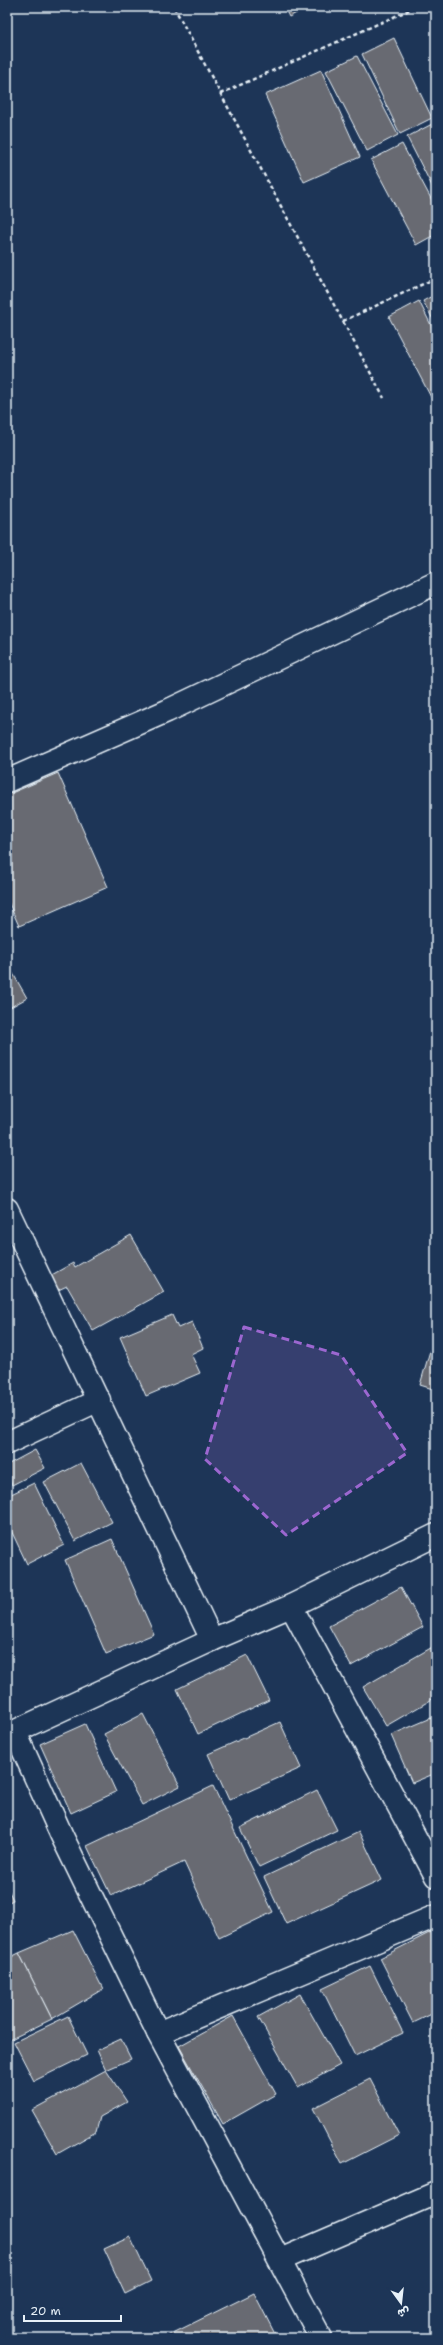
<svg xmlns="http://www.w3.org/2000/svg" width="443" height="2345" viewBox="0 0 443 2345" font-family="'Shantell Sans','Playpen Sans Arabic',sans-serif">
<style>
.building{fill:#686b72;stroke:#e8f1f8}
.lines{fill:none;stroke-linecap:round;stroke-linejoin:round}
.minor-casing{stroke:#e8f1f8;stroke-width:25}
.path{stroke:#e8f1f8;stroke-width:2.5;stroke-dasharray:4 3;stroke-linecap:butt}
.minor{stroke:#1d3557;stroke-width:22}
.marked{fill:#9c67d0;fill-opacity:0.2;stroke:#9c67d0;stroke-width:3;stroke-dasharray:8 5;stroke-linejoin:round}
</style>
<rect width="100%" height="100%" fill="#1d3557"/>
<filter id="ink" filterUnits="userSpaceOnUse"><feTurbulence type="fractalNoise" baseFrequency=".025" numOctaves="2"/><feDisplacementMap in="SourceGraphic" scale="8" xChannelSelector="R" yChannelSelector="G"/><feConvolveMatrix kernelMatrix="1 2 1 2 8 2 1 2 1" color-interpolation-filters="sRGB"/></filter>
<g filter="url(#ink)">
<g class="building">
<polygon points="284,7 301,7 302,10 289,17"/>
<polygon points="394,38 432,118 400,134 362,54"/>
<polygon points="357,56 398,135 367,151 326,71"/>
<polygon points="321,70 360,157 304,182 265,95"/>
<polygon points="436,122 436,194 407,137"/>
<polygon points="402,144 436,208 436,234 416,245 371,160"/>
<polygon points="436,294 436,325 423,301"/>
<polygon points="419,301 436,335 436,402 434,403 389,317"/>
<polygon points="58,773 108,887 19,926 7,899 7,795"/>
<polygon points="7,963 27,998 7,1009"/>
<polygon points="131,1235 164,1292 93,1331 67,1286 56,1291 48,1277 73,1263 75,1267"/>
<polygon points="172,1315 178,1328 192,1322 203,1348 191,1354 200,1373 146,1396 120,1337"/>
<polygon points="436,1330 436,1390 420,1385"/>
<polygon points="35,1450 45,1468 12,1485 7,1475 7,1465"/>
<polygon points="81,1463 112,1522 75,1541 44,1482"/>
<polygon points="34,1483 64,1545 27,1564 7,1522 7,1496"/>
<polygon points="112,1539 154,1634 106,1654 65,1560"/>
<polygon points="401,1587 423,1627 351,1666 329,1626"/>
<polygon points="436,1645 436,1697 386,1726 363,1687"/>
<polygon points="247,1655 269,1700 198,1734 177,1689"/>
<polygon points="143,1714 180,1786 142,1805 104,1734"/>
<polygon points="436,1716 436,1773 412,1783 391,1735"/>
<polygon points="280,1722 301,1768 229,1800 208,1754"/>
<polygon points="85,1724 116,1792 71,1813 40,1744"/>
<polygon points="213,1786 273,1912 219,1938 184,1862 111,1896 87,1846"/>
<polygon points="317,1790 337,1830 259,1867 240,1828"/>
<polygon points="359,1832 382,1880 286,1924 264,1877"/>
<polygon points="7,1887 13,1900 7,1903"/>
<polygon points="73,1930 103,1989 52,2019 19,1953"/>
<polygon points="431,1932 436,1942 436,2012 413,2023 380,1958"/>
<polygon points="19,1953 52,2019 7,2041 7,1959"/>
<polygon points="370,1966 403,2033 355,2056 322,1989"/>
<polygon points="300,1994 340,2065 298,2088 258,2017"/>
<polygon points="68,2016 87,2055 34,2081 14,2042"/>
<polygon points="233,2016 276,2094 223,2124 179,2046"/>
<polygon points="121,2039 131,2059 106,2070 97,2050"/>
<polygon points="106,2070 127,2102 100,2117 96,2132 57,2154 32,2110"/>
<polygon points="370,2079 399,2135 342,2164 313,2108"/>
<polygon points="130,2237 151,2281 125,2294 104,2249"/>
<polygon points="254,2293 277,2338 163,2338"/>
</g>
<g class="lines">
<g class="minor-casing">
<g id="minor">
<polyline points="7,781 167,711 436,583"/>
<polyline points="7,1209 212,1640"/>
<polyline points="7,1443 99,1400"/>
<polyline points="291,1606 436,1876"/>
<polyline points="15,1732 62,1836 158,2033 321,2338"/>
<polyline points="7,1735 212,1640 291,1606 436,1535"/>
<polyline points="158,2033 436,1916"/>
<polyline points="280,2260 436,2193"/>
</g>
</g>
<g class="path">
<polyline points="174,7 384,398"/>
<polyline points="220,94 416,7"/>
<polyline points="343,321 436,278"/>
</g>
<use href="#minor" class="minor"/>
</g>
</g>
<path class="marked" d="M244,1327L341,1355L407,1453L286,1535L205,1459Z"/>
<rect width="443" height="2345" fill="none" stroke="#1d3557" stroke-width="24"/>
<rect x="12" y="12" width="419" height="2321" fill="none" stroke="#e8f1f8" stroke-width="1.5" filter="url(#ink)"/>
<g transform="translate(401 2303) rotate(165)" stroke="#1d3557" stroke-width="3" paint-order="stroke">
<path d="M0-3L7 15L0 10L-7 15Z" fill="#e8f1f8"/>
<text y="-6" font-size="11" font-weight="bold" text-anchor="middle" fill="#e8f1f8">ش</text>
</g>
<path d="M24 2315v6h97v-6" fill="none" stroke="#e8f1f8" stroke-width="2"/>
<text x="30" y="2315" font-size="12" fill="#e8f1f8" stroke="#1d3557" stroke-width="3" paint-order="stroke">20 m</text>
</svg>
